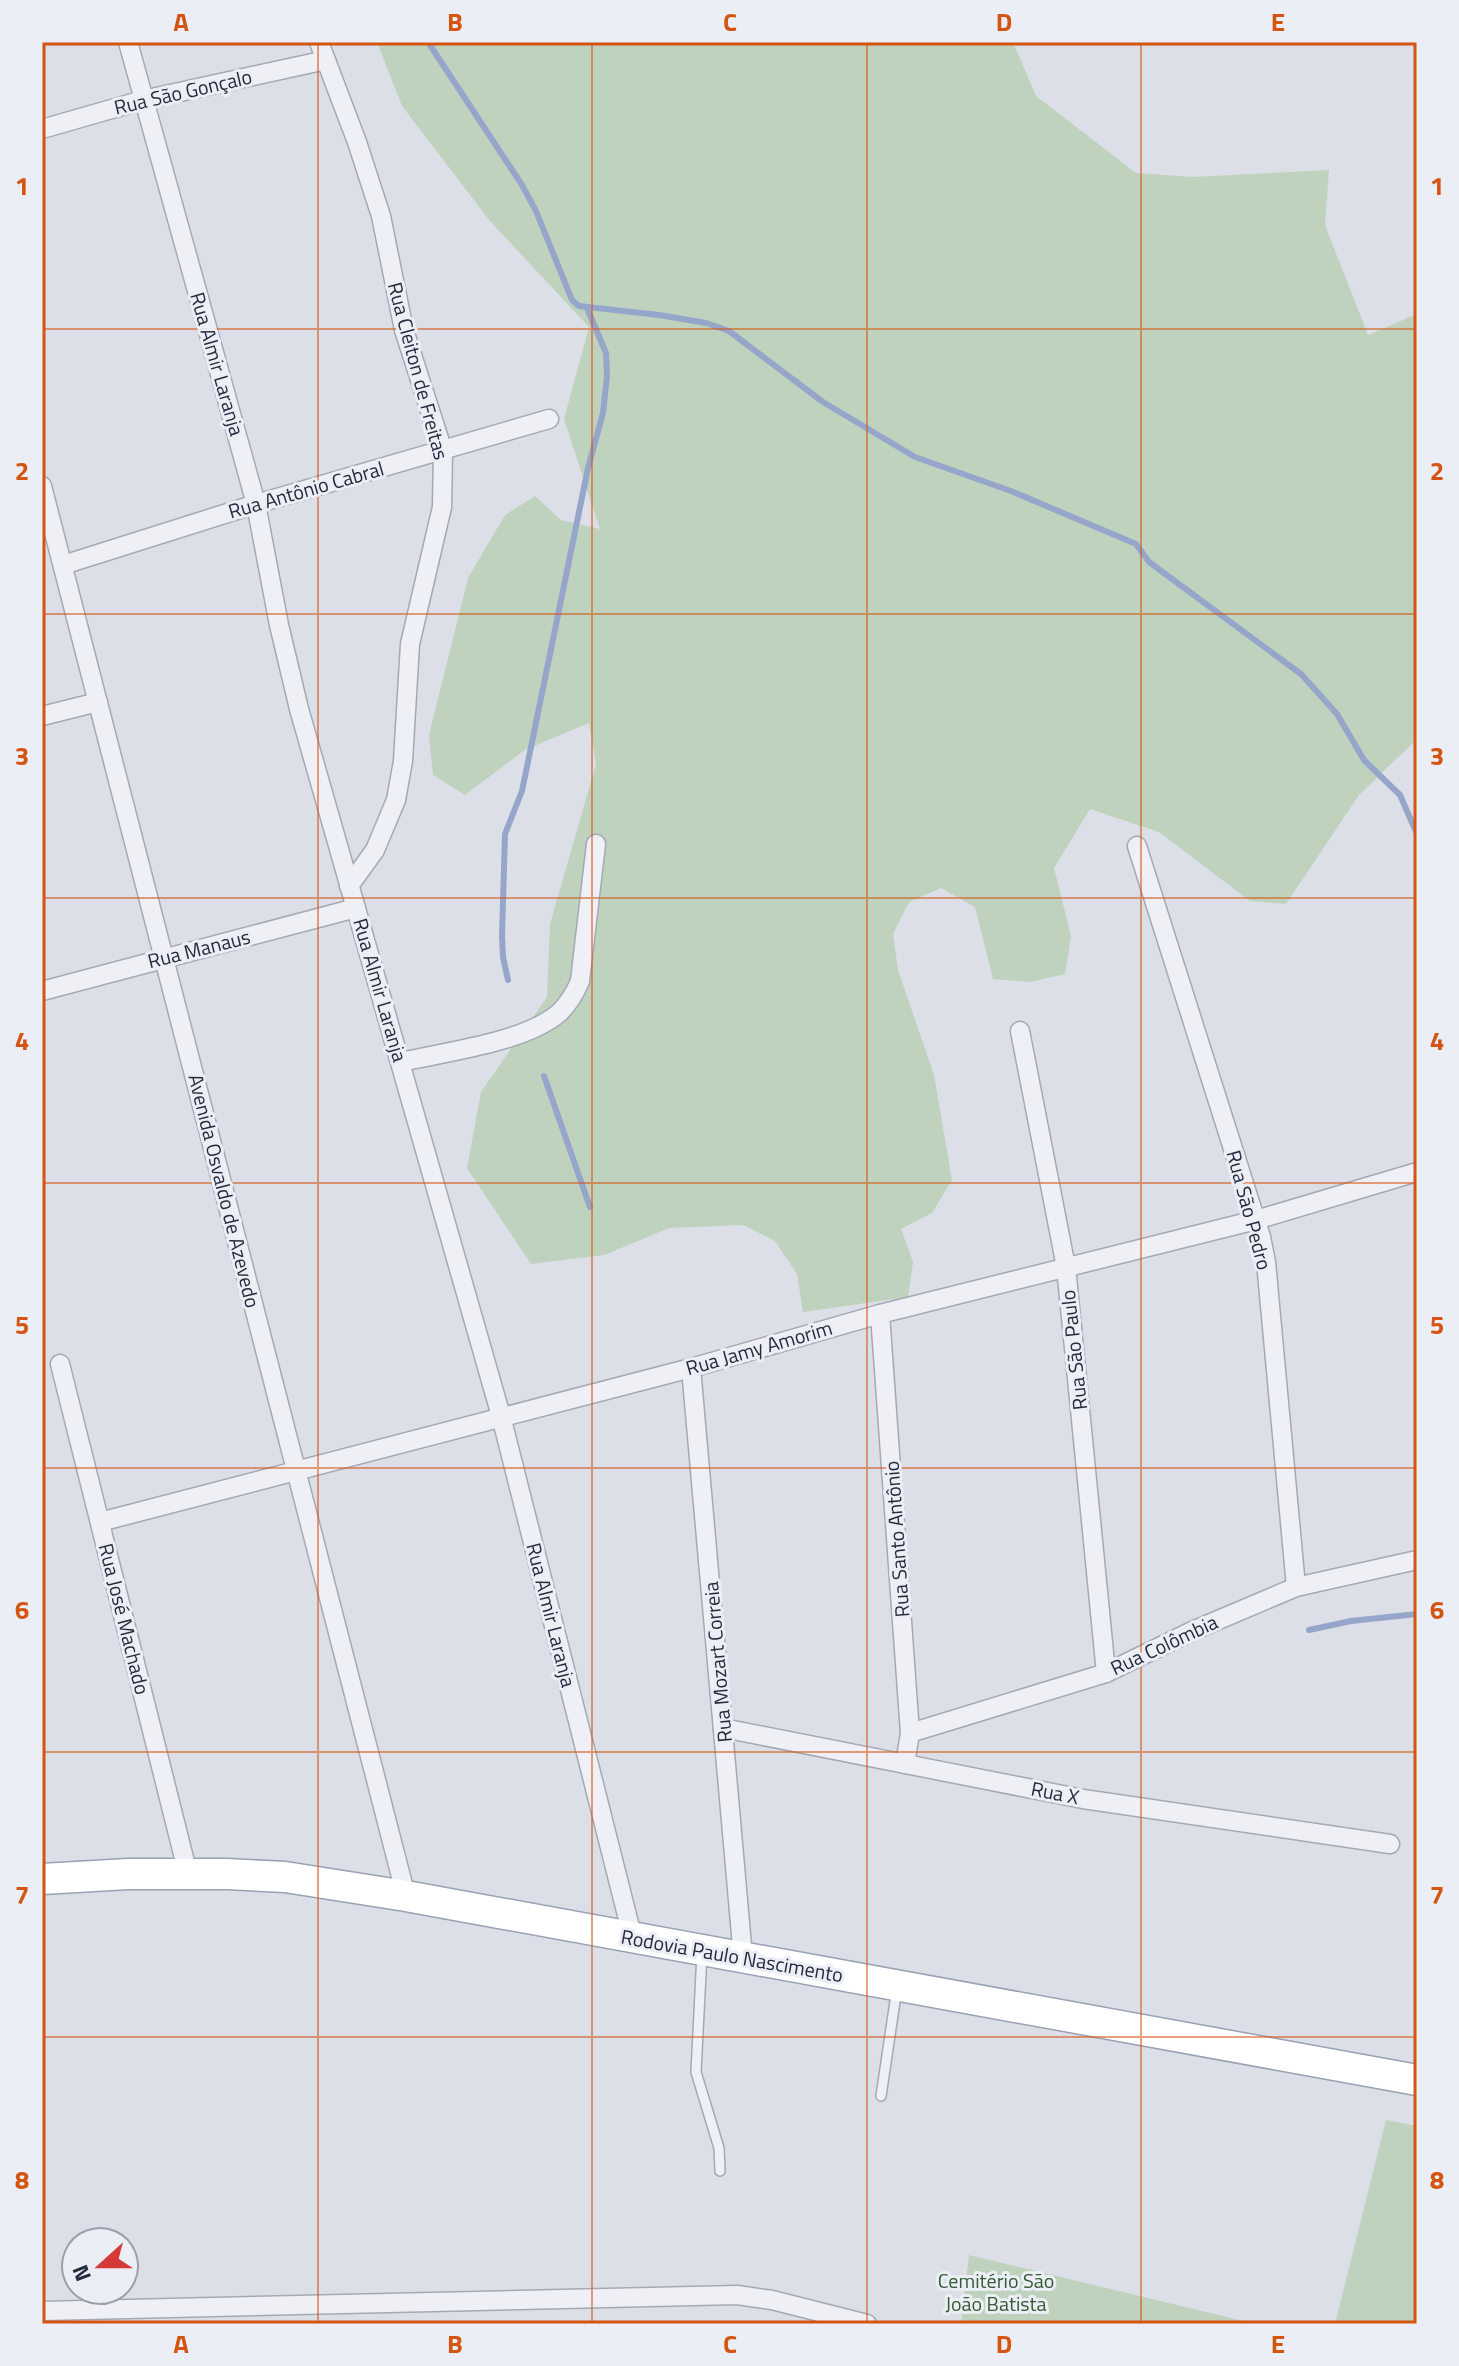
<svg xmlns="http://www.w3.org/2000/svg" width="1459" height="2366" viewBox="0 0 1459 2366" font-family="'Titillium Web',sans-serif">
<style>
.green{fill:#bfd2bd}
.lines{fill:none;stroke-linecap:round;stroke-linejoin:round}
.stream{stroke:#95a6ca;stroke-width:6}
.lane-casing{stroke:#a5a9b4;stroke-width:12}
.street-casing{stroke:#a5a9b4;stroke-width:21}
.primary-casing{stroke:#9ba1b4;stroke-width:33}
.lane{stroke:#eff0f5;stroke-width:9}
.street{stroke:#eff0f5;stroke-width:18}
.primary{stroke:#fff;stroke-width:30}
.grid{fill:none;stroke:#d45411;stroke-width:2;stroke-opacity:0.55}
.labels{text-anchor:middle;stroke-width:6;stroke-linejoin:round;paint-order:stroke}
.street-label{font-size:20px;fill:#252a3e;stroke:#eceef5}
.park-label{font-size:20px;fill:#335b32;stroke:#eceef5}
.neatline{fill:none;stroke:#d45411;stroke-width:3}
.grid-label{font-size:26px;text-anchor:middle;font-weight:bold;fill:#d45411}
</style>
<rect width="100%" height="100%" fill="#dcdfe7"/>
<g class="green">
<polygon points="377,42 1013,42 1036,96 1136,173 1192,177 1329,170 1325,225 1368,335 1417,314 1417,739 1359,795 1286,904 1250,901 1159,832 1090,809 1054,868 1071,936 1065,974 1030,982 993,979 975,907 941,888 909,902 893,934 898,970 934,1075 952,1180 932,1213 901,1229 913,1262 908,1297 803,1312 797,1274 775,1241 743,1225 669,1228 604,1255 531,1264 467,1168 481,1092 547,997 550,924 596,764 589,723 525,750 465,795 433,775 429,735 468,578 505,515 535,496 561,520 600,529 564,419 589,327 490,221 402,106"/>
<polygon points="1386,2120 1417,2126 1417,2324 1335,2324"/>
<polygon points="969,2255 1256,2324 961,2324"/>
</g>
<g class="lines">
<g class="stream">
<polyline points="428,42 522,185 536,211 572,300 579,306 659,315 706,323 729,331 823,402 915,457 1011,491 1136,544 1149,562 1301,674 1337,714 1364,760 1400,795 1417,834"/>
<polyline points="508,980 503,957 502,936 505,834 522,791 588,468 603,413 607,376 606,353 587,308"/>
<polyline points="544,1076 590,1207"/>
<polyline points="1309,1630 1351,1621 1417,1614"/>
</g>
<g class="lane-casing">
<g id="lane">
<polyline points="702,1953 696,2072 719,2148 720,2171"/>
<polyline points="881,2096 897,1988"/>
</g>
</g>
<g class="street-casing">
<g id="street">
<polyline points="128,42 256,504 279,625 299,709 501,1416 633,1939"/>
<polyline points="319,42 357,142 381,216 404,330 443,451 442,507 410,644 403,761 396,800 375,850 349,886"/>
<polyline points="42,129 143,100 326,60"/>
<polyline points="42,486 406,1896"/>
<polyline points="63,565 256,504 549,419"/>
<polyline points="42,716 98,702"/>
<polyline points="1137,846 1261,1237 1266,1262 1296,1587"/>
<polyline points="42,991 356,908"/>
<polyline points="1020,1031 1066,1267 1106,1673"/>
<path d="M401,1062C445,1052 527,1042 560,1012C570,1002 575,993 580,981L596,844"/>
<polyline points="880,1314 910,1733 905,1764"/>
<polyline points="60,1364 188,1874"/>
<polyline points="691,1368 743,1957"/>
<polyline points="100,1522 691,1368 880,1314 1256,1220 1417,1172"/>
<polyline points="723,1728 1083,1799 1390,1844"/>
<polyline points="910,1733 1106,1673 1190,1632 1296,1587 1417,1560"/>
<polyline points="42,2311 737,2295 772,2300 867,2324"/>
</g>
</g>
<g class="primary-casing">
<polyline id="primary" points="42,1879 128,1874 227,1874 285,1877 406,1896 1417,2080"/>
</g>
<use href="#lane" class="lane"/>
<use href="#street" class="street"/>
<use href="#primary" class="primary"/>
</g>
<path class="grid" d="M318,42V2324M592,42V2324M867,42V2324M1141,42V2324M42,329H1417M42,614H1417M42,898H1417M42,1183H1417M42,1468H1417M42,1752H1417M42,2037H1417"/>
<g class="labels">
<g class="street-label">
<text transform="translate(183 92) rotate(-13)" y="7">Rua São Gonçalo</text>
<text transform="translate(217 364) rotate(74)" y="7">Rua Almir Laranja</text>
<text transform="translate(418 371) rotate(75)" y="7">Rua Cleiton de Freitas</text>
<text transform="translate(306 490) rotate(-16)" y="7">Rua Antônio Cabral</text>
<text transform="translate(199 949) rotate(-14)" y="7">Rua Manaus</text>
<text transform="translate(380 990) rotate(74)" y="7">Rua Almir Laranja</text>
<text transform="translate(224 1191) rotate(76)" y="7">Avenida Osvaldo de Azevedo</text>
<text transform="translate(1249 1210) rotate(75)" y="7">Rua São Pedro</text>
<text transform="translate(759 1348) rotate(-16)" y="7">Rua Jamy Amorim</text>
<text transform="translate(1074 1350) rotate(-96)" y="7">Rua São Paulo</text>
<text transform="translate(897 1539) rotate(-94)" y="7">Rua Santo Antônio</text>
<text transform="translate(551 1615) rotate(76)" y="7">Rua Almir Laranja</text>
<text transform="translate(124 1619) rotate(76)" y="7">Rua José Machado</text>
<text transform="translate(1164 1645) rotate(-25)" y="7">Rua Colômbia</text>
<text transform="translate(718 1662) rotate(-95)" y="7">Rua Mozart Correia</text>
<text transform="translate(1055 1793) rotate(11)" y="7">Rua X</text>
<text transform="translate(732 1956) rotate(10)" y="7">Rodovia Paulo Nascimento</text>
</g>
<g class="park-label">
<text x="996" y="2288">Cemitério São<tspan x="996" dy="23">João Batista</tspan></text>
</g>
</g>
<rect width="1459" height="2366" fill="none" stroke="#eceef5" stroke-width="88"/>
<g transform="translate(100 2266) rotate(249)"><circle r="38" fill="#eceef5" stroke="#9ca0ac" stroke-width="2"/>
<path d="M0-6L14 30L0 20L-14 30Z" fill="#d53a39"/>
<text y="-12" font-size="22" font-weight="bold" text-anchor="middle" fill="#252a3e">N</text>
</g>
<rect x="44" y="44" width="1371" height="2278" class="neatline"/>
<g class="grid-label">
<text x="181" y="31">A</text>
<text x="455" y="31">B</text>
<text x="730" y="31">C</text>
<text x="1004" y="31">D</text>
<text x="1278" y="31">E</text>
<text x="22" y="195">1</text>
<text x="1437" y="195">1</text>
<text x="22" y="480">2</text>
<text x="1437" y="480">2</text>
<text x="22" y="765">3</text>
<text x="1437" y="765">3</text>
<text x="22" y="1050">4</text>
<text x="1437" y="1050">4</text>
<text x="22" y="1334">5</text>
<text x="1437" y="1334">5</text>
<text x="22" y="1619">6</text>
<text x="1437" y="1619">6</text>
<text x="22" y="1904">7</text>
<text x="1437" y="1904">7</text>
<text x="22" y="2189">8</text>
<text x="1437" y="2189">8</text>
<text x="181" y="2353">A</text>
<text x="455" y="2353">B</text>
<text x="730" y="2353">C</text>
<text x="1004" y="2353">D</text>
<text x="1278" y="2353">E</text>
</g>
</svg>
